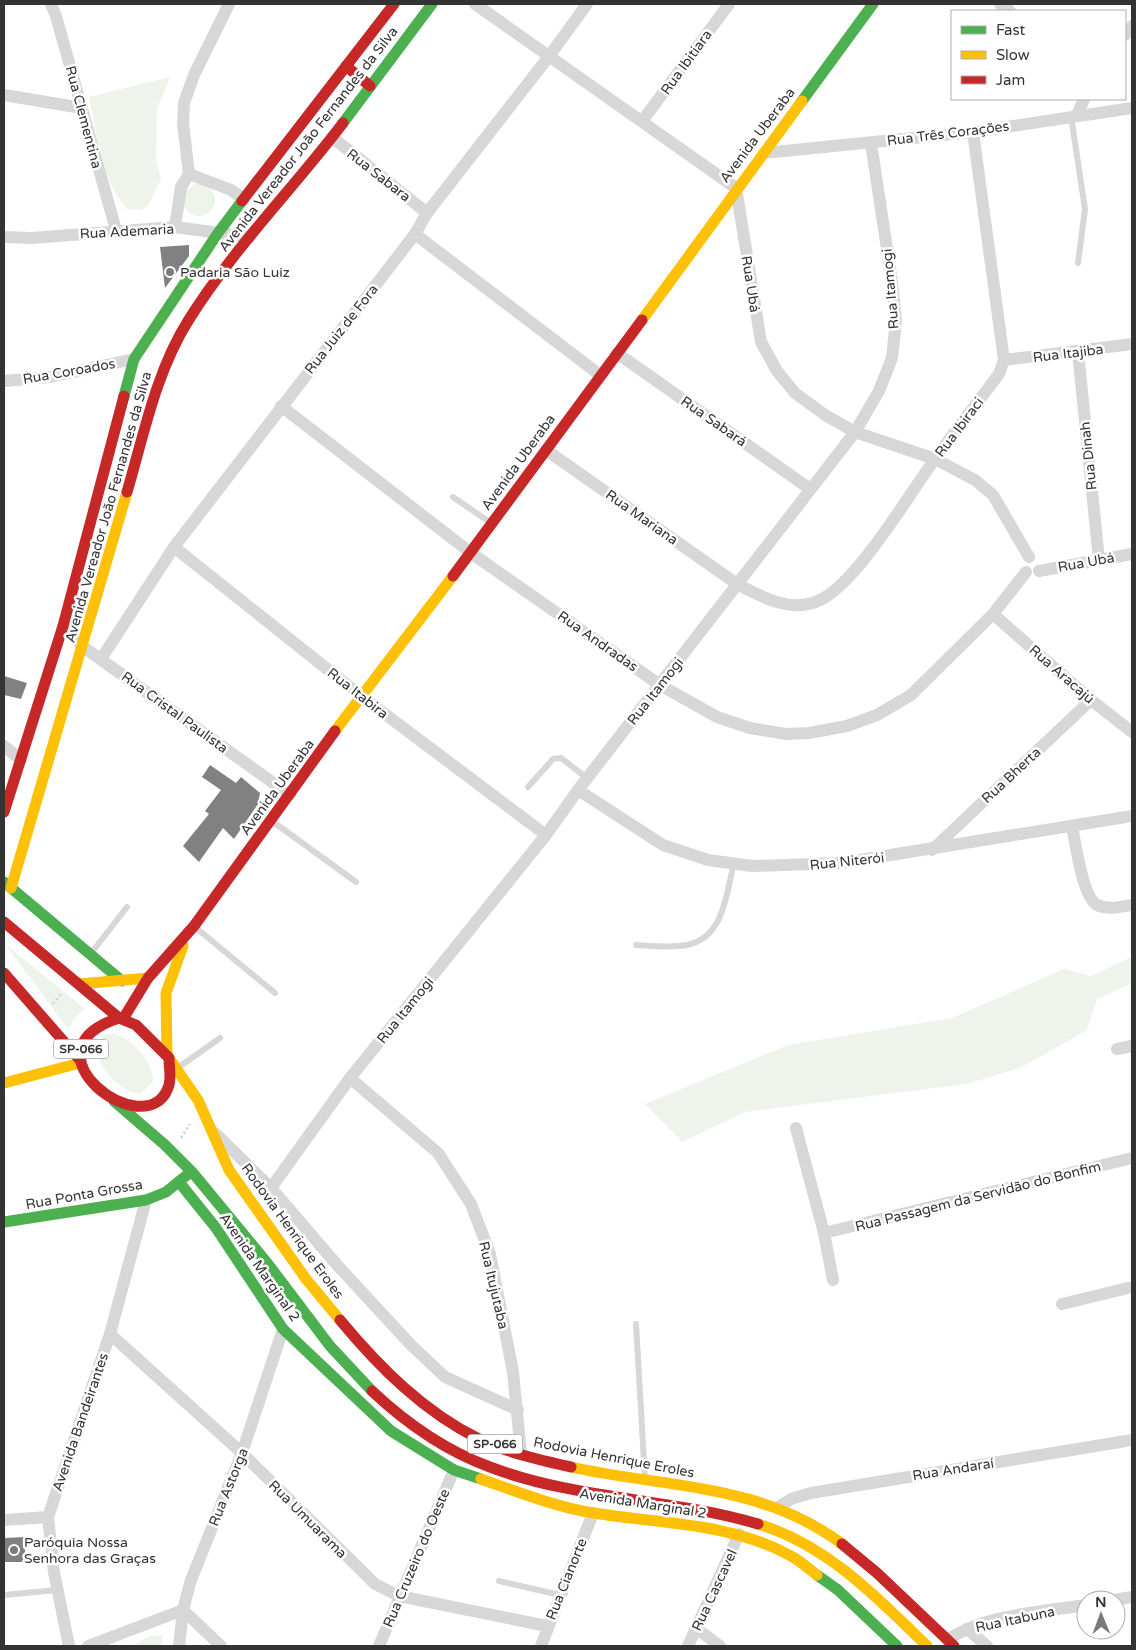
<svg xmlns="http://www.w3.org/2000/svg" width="1136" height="1650" viewBox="0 0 1136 1650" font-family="'Varela Round',sans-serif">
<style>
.green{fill:#eef3ec}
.building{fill:#818181}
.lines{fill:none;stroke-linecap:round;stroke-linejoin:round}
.path{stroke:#d5d5d5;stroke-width:2.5;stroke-dasharray:2.5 2.5;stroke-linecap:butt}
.lane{stroke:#d7d7d7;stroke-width:6}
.street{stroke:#d7d7d7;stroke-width:12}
.fast{stroke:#4caf50;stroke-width:11}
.slow{stroke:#ffc107;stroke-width:11}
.jam{stroke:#c62828;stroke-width:11}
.poi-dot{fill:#7a7a7a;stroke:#fff;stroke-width:2}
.labels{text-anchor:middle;stroke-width:5;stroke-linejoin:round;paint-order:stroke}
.shield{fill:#fff;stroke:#707070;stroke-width:1}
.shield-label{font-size:12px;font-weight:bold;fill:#333}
.street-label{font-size:14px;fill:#333;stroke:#fff}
.poi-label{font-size:14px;fill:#333;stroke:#fff;text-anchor:start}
</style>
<rect width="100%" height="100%" fill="#fff"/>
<g class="green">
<path d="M170,77L157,109L156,160L161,179L148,206L141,210L127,209C101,179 97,135 89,97Z"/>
<circle cx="199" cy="200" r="16"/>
<polygon points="4,943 85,1009 76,1016 68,1029"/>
<polygon points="1132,957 1132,983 1097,999 1087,1030 1020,1068 966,1084 745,1112 682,1142 645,1104 788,1045 952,1018 1064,969 1091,976"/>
<path d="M114,1033C132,1040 154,1061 153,1082L140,1094C125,1093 104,1074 99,1059C96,1050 99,1043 103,1036Z"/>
<polygon points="163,1635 161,1646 132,1646 150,1636"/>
</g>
<g class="building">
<polygon points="189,245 189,256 165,288 160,247"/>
<polygon points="4,676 27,683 21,699 4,695"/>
<polygon points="210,765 236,783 241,777 260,793 258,804 234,839 223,828 199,862 183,846 209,814 205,811 221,790 202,777"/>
<polygon points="25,1537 25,1562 4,1562 4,1538"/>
</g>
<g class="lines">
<g class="path">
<polyline points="53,1004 62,993"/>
<polyline points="181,1138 190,1124"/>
</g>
<g class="lane">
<polyline points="1071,116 1085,209 1078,263"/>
<polyline points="453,497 491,523"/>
<polyline points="528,787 553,759 561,758 587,778"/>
<polyline points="272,821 356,882"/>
<polyline points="195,927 275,993"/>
<path d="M636,945C652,946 670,948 687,945C724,938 726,894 734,863"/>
<polyline points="92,952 127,907"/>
<polyline points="179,1067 220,1038"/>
<polyline points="636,1324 645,1479"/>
<polyline points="499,1581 560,1595"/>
<polyline points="4,1595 57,1590"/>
</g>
<g class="street">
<polyline points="51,4 56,16 116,230"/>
<polyline points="475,4 736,188 761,342 777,371 795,393 825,415 855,432 935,459 975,480 993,495 1029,557"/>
<polyline points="1000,4 1010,11"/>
<polyline points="1125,35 1132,26"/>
<polyline points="4,95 82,108"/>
<polyline points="1077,115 1084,99"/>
<polyline points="643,120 729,4"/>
<polyline points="332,137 427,213"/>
<polyline points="764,153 973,132 1132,108"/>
<polyline points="189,174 231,190 244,199"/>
<polyline points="175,227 181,187 189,174 183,123 184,103 194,75 229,4"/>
<polyline points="415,234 600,375"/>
<polyline points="4,237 32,238 175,227 250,237"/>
<polyline points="1078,352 1099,560"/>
<polyline points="617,353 810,489"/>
<polyline points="1004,360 1132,344"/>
<polyline points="4,381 50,377 134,359"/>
<polyline points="281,406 471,553 660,685 717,717 750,728 786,734 809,733 847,726 877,715 911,695 993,614 1026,572"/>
<path d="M546,450L737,584C762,597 791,614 820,600C857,583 909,494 935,459C956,430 978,402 999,374L1004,360L973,132"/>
<polyline points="174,547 361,696 546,835"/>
<polyline points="1039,571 1132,554"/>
<polyline points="993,614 1091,700 1132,732"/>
<polyline points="63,626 82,646 290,795"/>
<polyline points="101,659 174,547 415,234 427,213 550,55 587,4"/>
<polyline points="4,746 21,760"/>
<polyline points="578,790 663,845 708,860 752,866 841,863 1132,816"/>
<path d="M1072,827C1076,844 1082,896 1097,905C1108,910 1121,907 1132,905"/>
<polyline points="932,850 1091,700"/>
<polyline points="1117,1049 1132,1046"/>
<polyline points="350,1078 438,1153 471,1204 490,1254 513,1372 521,1453"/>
<polyline points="796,1128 824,1233 833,1280"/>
<polyline points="215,1133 271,1188 338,1266 411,1345 445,1377 518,1410"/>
<polyline points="271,1188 350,1078 546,835 578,790 855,432 879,391 892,358 896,320 892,282 871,143"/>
<polyline points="824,1233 1132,1158"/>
<polyline points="1062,1304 1132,1287"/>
<polyline points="110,1334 242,1453 375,1584 399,1596 547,1626"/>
<polyline points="777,1508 791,1499 811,1493 1132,1440"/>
<polyline points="4,1520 48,1517"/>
<polyline points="1114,1600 1132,1597"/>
<polyline points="696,1628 720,1646"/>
<polyline points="967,1629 987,1646"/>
<path d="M947,1640C986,1614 1041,1612 1086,1605"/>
<polyline points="69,1646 54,1572 48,1517 110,1334 146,1200"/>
<polyline points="88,1646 183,1610 221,1646"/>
<polyline points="179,1646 183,1610 191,1580 242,1453 283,1329"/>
<polyline points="379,1646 454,1470"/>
<polyline points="541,1646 593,1513"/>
<polyline points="688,1646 739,1534"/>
</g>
<g class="fast">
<polyline points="802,101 873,4"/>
<polyline points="343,123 432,4"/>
<polyline points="124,396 134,359 218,233 242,201"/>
<polyline points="4,882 122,981"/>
<polyline points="114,1101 165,1145 193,1173 268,1264 330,1346 372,1391"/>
<polyline points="179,1182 216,1228 283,1329 391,1431 454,1470 481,1479"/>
<polyline points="4,1222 146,1200 166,1192 187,1175"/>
<polyline points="817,1575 838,1590 897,1646"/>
</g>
<g class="slow">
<polyline points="642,320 802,101"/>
<polyline points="335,731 453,576"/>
<polyline points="11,888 127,492"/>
<polyline points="79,984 148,978"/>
<polyline points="167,1055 166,993 183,946"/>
<polyline points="169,1058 198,1100 229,1170 306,1279 340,1320"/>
<polyline points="4,1083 80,1063"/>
<path d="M571,1467C666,1488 761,1483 842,1544"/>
<path d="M481,1479C518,1492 556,1507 594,1513C660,1524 728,1522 789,1555C799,1560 808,1568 817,1575"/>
<path d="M758,1524C827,1545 877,1597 927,1646"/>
</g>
<g class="jam">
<polyline points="346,66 370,86"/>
<polyline points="242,201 394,4"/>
<path d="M127,492C144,434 156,372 188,321C232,250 293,189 343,123"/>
<polyline points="453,576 642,320"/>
<polyline points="4,812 63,626 124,396"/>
<polyline points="4,922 119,1018"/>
<polyline points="4,973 79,1059"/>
<path d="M119,1018L136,1025L169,1058C169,1068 172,1079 168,1088C146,1146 17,1051 119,1018Z"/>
<polyline points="123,1019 148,978 194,926 335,731"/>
<path d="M340,1320C379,1367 424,1412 479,1439C508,1453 540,1460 571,1467"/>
<path d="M372,1391C406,1423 446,1451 490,1467C576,1500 671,1498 758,1524"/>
<polyline points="842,1544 877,1573 954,1646"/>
</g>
</g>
<g class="poi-dot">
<circle cx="170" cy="272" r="5"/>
<circle cx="14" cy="1550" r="5"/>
</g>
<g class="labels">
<g class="shield">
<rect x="53.5" y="1039.5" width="55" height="19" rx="4"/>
<rect x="467.5" y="1434.5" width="55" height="19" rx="4"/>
</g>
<g class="shield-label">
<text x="81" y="1053">SP-066</text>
<text x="495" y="1448">SP-066</text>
</g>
<g class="street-label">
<text transform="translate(686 62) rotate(-54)" y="5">Rua Ibitiara</text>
<text transform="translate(84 117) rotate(75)" y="5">Rua Clementina</text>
<text transform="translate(948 133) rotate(-7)" y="5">Rua Três Corações</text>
<text transform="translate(757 135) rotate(-53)" y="5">Avenida Uberaba</text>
<text transform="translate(308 139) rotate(-52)" y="5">Avenida Vereador João Fernandes da Silva</text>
<text transform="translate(379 175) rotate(38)" y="5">Rua Sabara</text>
<text transform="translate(127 231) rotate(-3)" y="5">Rua Ademaria</text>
<text transform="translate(751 284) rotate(81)" y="5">Rua Ubá</text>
<text transform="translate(890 289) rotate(-95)" y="5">Rua Itamogi</text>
<text transform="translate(341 329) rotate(-52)" y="5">Rua Juiz de Fora</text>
<text transform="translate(1068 353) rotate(-7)" y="5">Rua Itajiba</text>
<text transform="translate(69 371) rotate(-10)" y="5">Rua Coroados</text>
<text transform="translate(714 421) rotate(35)" y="5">Rua Sabará</text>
<text transform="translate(959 427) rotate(-53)" y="5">Rua Ibiraci</text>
<text transform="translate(1088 456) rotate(-96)" y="5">Rua Dinah</text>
<text transform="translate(518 462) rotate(-54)" y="5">Avenida Uberaba</text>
<text transform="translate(108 507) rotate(-74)" y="5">Avenida Vereador João Fernandes da Silva</text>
<text transform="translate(642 517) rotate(35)" y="5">Rua Mariana</text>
<text transform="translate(1086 562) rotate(-10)" y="5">Rua Ubá</text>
<text transform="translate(598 641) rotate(35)" y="5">Rua Andradas</text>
<text transform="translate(1062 674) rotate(41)" y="5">Rua Aracajú</text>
<text transform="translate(655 691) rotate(-52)" y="5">Rua Itamogi</text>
<text transform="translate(358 693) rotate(38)" y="5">Rua Itabira</text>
<text transform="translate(175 712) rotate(36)" y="5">Rua Cristal Paulista</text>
<text transform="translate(1011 775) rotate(-43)" y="5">Rua Bherta</text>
<text transform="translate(277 787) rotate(-54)" y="5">Avenida Uberaba</text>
<text transform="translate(847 861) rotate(-6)" y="5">Rua Niterói</text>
<text transform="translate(405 1010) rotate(-51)" y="5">Rua Itamogi</text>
<text transform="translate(84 1194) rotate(-10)" y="5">Rua Ponta Grossa</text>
<text transform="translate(978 1196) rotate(-14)" y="5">Rua Passagem da Servidão do Bonfim</text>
<text transform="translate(293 1231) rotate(54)" y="5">Rodovia Henrique Eroles</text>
<text transform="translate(260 1267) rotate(55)" y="5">Avenida Marginal 2</text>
<text transform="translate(494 1285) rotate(77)" y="5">Rua Itujutaba</text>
<text transform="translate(80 1422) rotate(-71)" y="5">Avenida Bandeirantes</text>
<text transform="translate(614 1457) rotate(11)" y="5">Rodovia Henrique Eroles</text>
<text transform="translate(953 1469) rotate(-9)" y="5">Rua Andaraí</text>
<text transform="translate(228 1487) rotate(-68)" y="5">Rua Astorga</text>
<text transform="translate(643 1503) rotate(9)" y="5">Avenida Marginal 2</text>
<text transform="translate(308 1519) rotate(45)" y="5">Rua Umuarama</text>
<text transform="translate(416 1558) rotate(-67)" y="5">Rua Cruzeiro do Oeste</text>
<text transform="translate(566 1579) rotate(-68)" y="5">Rua Cianorte</text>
<text transform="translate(714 1590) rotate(-65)" y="5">Rua Cascavel</text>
<text transform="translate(1015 1619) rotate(-12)" y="5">Rua Itabuna</text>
</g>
<g class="poi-label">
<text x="180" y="277">Padaria São Luiz</text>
<text x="24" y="1547">Paróquia Nossa<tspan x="24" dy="16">Senhora das Graças</tspan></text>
</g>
</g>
<rect width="1136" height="1650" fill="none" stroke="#333333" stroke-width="10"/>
<rect x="951" y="10" width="175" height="90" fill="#ffffff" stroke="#adadad"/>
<rect x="961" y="26" width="25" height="8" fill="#4caf50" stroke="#adadad"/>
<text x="996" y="35" font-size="15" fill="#333333">Fast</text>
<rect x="961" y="51" width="25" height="8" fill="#ffc107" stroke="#adadad"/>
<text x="996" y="60" font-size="15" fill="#333333">Slow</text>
<rect x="961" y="76" width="25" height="8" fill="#c62828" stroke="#adadad"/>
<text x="996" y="85" font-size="15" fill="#333333">Jam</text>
<g transform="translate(1101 1615) rotate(359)"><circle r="24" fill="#ffffff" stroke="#adadad"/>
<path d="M0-4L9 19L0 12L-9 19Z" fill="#7a7a7a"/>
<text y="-8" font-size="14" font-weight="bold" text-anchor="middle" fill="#333333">N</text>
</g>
</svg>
